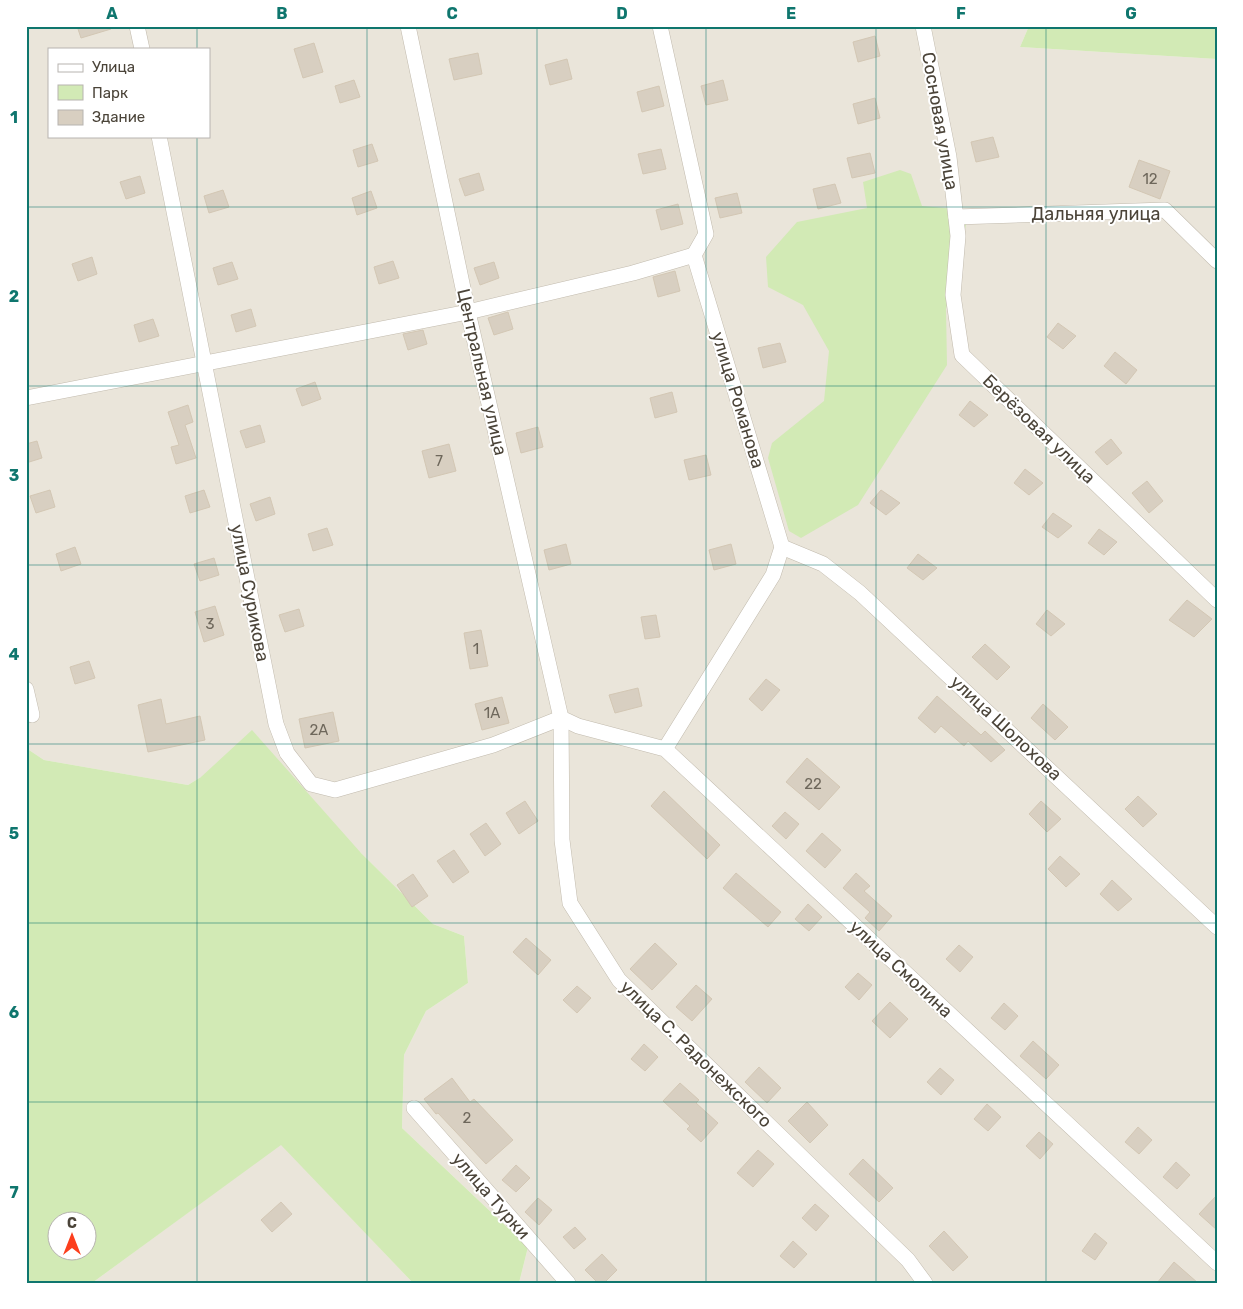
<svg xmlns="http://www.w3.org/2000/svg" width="1243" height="1309" viewBox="0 0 1243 1309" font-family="Rubik,sans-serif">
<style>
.residential{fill:#eae5da;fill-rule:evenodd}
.green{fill:#d2eab5;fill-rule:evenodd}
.building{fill:#d8cfc1;stroke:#d3c7b4}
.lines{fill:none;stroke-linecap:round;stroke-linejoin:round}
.minor-casing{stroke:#c2bbae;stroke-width:16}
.minor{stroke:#fff;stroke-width:15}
.grid{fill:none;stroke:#0f766e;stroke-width:1;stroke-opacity:0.55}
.labels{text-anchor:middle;stroke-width:4;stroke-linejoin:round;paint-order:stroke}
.number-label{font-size:15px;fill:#6e675b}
.street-label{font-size:18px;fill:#4b4439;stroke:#fff}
.neatline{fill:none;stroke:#0f766e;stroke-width:2}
.grid-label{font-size:16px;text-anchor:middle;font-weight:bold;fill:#0f766e}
</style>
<rect width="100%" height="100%" fill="#f6f3ec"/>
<g class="residential">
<path d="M26,26H1029L1020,47L1217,59V1283H519L528,1247L402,1128L404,1055L426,1011L468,983L464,936L433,924L361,853L201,777L188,785L44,760L26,748ZM49,49H209V136H49Z"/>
<polygon points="281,1144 413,1283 92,1283"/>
</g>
<g class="green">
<polygon points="1029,26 1217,26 1217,59 1020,47"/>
<polygon points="900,170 911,174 922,206 955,209 967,221 946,309 947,365 858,505 801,538 789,531 768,458 772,443 824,401 829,351 803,305 768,287 766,257 797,222 867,208 863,182"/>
<path d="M252,730L361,853L433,924L464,936L468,983L426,1011L404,1055L402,1128L528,1247L519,1283H413L281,1145L92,1283H26V748L44,760L188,785L201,777ZM58,1222H88V1252H58Z"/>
</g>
<g class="building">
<polygon points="77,26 111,26 111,29 81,38"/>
<polygon points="875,36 880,56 858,62 853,42"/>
<polygon points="314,43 323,72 303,78 294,49"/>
<polygon points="478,53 482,74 454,80 449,59"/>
<polygon points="567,59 572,79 550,85 545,65"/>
<polygon points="354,80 360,97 340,103 335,86"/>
<polygon points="723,80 728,100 706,105 701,86"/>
<polygon points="659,86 664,106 642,112 637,92"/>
<polygon points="875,98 880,118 858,124 853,104"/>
<polygon points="993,137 999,157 976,162 971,142"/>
<polygon points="372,144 378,161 358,167 353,150"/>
<polygon points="661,149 666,169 643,174 638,154"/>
<polygon points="870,153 875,173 852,178 847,158"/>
<polygon points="1139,160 1170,171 1160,199 1129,187"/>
<polygon points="479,173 484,190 465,196 459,179"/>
<polygon points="140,176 145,193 126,199 120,182"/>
<polygon points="835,184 841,203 818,209 813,189"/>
<polygon points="223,190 229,207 209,213 204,196"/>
<polygon points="371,191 377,208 357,215 352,198"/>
<polygon points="737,193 742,213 720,218 715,198"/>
<polygon points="678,204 683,224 661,230 656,210"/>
<polygon points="92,257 97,274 78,281 72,264"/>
<polygon points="393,261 399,278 379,284 374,267"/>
<polygon points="232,262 238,279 218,285 213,268"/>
<polygon points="494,262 499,278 480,285 474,268"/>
<polygon points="675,271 680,291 658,297 653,277"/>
<polygon points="251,309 256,326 236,332 231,315"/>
<polygon points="508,312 513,329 494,335 488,318"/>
<polygon points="153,319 159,336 139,342 134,325"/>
<polygon points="1058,323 1076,336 1063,349 1047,337"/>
<polygon points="423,330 427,344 408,350 403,334"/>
<polygon points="780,343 786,362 763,368 758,348"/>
<polygon points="1115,352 1137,370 1126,384 1104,366"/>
<polygon points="315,382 321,399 302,406 296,389"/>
<polygon points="672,392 677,412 655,418 650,398"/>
<polygon points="970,401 988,415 974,427 959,415"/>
<polygon points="188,405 193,422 185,425 196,458 176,464 171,447 179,445 168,412"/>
<polygon points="260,425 265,442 246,448 240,431"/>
<polygon points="538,427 543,447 521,453 516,433"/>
<polygon points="1111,439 1122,453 1107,465 1095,452"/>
<polygon points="37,441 42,458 26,463 26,444"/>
<polygon points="449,444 456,471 429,478 422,451"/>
<polygon points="706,455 711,475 689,480 684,460"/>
<polygon points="1025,469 1043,483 1029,495 1014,483"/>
<polygon points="1147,481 1163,501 1149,513 1132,493"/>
<polygon points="50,490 55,507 36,513 30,496"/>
<polygon points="204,490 210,507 190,513 185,496"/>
<polygon points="881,490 900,503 886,515 870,503"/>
<polygon points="270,497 275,514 256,521 250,504"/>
<polygon points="1053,513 1072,526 1058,538 1042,527"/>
<polygon points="327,528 333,545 313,551 308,534"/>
<polygon points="1099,529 1117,542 1104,555 1088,543"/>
<polygon points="566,544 571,564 549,570 544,550"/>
<polygon points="731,544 736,564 714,570 709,550"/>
<polygon points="75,547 81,564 61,571 56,554"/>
<polygon points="918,554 937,568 923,580 907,568"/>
<polygon points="214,558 219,575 200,581 194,564"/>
<polygon points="1187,600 1212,619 1194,637 1169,620"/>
<polygon points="215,606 224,635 204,642 195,612"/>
<polygon points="299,609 304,626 285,632 279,615"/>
<polygon points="1047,610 1065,624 1051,636 1036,624"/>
<polygon points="656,615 660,637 645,639 641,617"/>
<polygon points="481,630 488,666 470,669 464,633"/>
<polygon points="985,644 1010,667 997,680 972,657"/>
<polygon points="89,661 95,678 75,684 70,667"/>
<polygon points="766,679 780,690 762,711 749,699"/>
<polygon points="638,688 642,706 615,713 609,695"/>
<polygon points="937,696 981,735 985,731 1005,750 991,762 968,741 964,746 941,726 935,733 918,718"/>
<polygon points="502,697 509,723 482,730 475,704"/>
<polygon points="161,699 166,724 200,716 205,740 148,752 138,705"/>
<polygon points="1043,704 1068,727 1055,740 1031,718"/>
<polygon points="333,712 339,741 305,748 299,719"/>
<polygon points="807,758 840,787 819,810 786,782"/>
<polygon points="664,791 720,845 707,859 651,806"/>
<polygon points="1138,796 1157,814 1143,827 1125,809"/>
<polygon points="525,801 538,821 519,834 506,813"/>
<polygon points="1041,801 1061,819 1047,832 1029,814"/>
<polygon points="785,812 799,824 786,839 772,826"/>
<polygon points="486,823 501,844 485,856 470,834"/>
<polygon points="822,833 841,850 825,868 806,851"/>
<polygon points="454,850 469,872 453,883 437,861"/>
<polygon points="1060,856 1080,874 1066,887 1048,869"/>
<polygon points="736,873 781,912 768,927 723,888"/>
<polygon points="856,873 870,886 864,891 892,916 879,931 865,918 870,912 843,888"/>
<polygon points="413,874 428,896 412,907 397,885"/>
<polygon points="1112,880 1132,899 1118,911 1100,894"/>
<polygon points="808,904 822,917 809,931 795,919"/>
<polygon points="526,938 551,960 538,975 513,952"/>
<polygon points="655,943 677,964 652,990 630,969"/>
<polygon points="959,945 973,957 960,972 946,959"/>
<polygon points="858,973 872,985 859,1000 845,987"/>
<polygon points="696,985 712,999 692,1021 676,1007"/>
<polygon points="577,986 591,998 577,1013 563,1000"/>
<polygon points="890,1002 908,1019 890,1038 872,1021"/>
<polygon points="1004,1003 1018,1016 1005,1030 991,1018"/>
<polygon points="1033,1041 1059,1065 1046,1079 1020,1056"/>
<polygon points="644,1044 658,1057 645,1071 631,1059"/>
<polygon points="759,1067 781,1088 767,1103 745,1082"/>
<polygon points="940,1068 954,1080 941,1095 927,1082"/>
<polygon points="452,1078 470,1102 474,1099 513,1140 486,1164 438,1113 436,1114 424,1099"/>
<polygon points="680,1083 699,1100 696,1103 718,1123 701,1142 687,1129 690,1126 663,1101"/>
<polygon points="807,1102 828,1125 810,1143 788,1121"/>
<polygon points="987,1104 1001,1117 988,1131 974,1119"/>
<polygon points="1138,1127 1152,1140 1139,1154 1125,1142"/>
<polygon points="1039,1132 1053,1144 1040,1159 1026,1146"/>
<polygon points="758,1150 774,1164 753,1187 737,1173"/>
<polygon points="863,1159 893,1188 879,1202 849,1174"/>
<polygon points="1176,1162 1190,1175 1177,1189 1163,1177"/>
<polygon points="516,1165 530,1178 516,1192 502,1180"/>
<polygon points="1217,1195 1217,1230 1199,1214"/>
<polygon points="538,1198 552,1210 539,1225 525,1212"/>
<polygon points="281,1202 292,1214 272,1232 261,1220"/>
<polygon points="815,1204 829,1216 816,1231 802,1218"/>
<polygon points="575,1227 586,1239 574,1249 563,1237"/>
<polygon points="944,1231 968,1257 953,1271 929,1246"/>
<polygon points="1095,1233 1107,1243 1095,1260 1082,1251"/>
<polygon points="793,1241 807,1254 794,1268 780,1256"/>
<polygon points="602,1254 617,1270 604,1283 598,1283 585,1270"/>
<polygon points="1174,1262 1198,1283 1157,1283"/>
</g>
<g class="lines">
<g class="minor-casing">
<g id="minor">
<polyline points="137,26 142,49"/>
<polyline points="408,26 468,312 561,718 562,840 570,903 619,980 908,1260 925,1283"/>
<polyline points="660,26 706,234 694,255 782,547 773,575 665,749"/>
<polyline points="923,26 949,157 958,236 953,295 962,355 1217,600"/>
<polyline points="159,136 276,724 287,753 311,784 335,790 493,745 561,718"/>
<polyline points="956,217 1165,210 1217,261"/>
<polyline points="26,398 468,312 633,273 694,255"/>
<polyline points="782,547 823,564 860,593 1217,927"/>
<polyline points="26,689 32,715"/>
<polyline points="561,718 578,726 665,749 1217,1263"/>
<polyline points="414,1108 568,1283"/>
</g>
</g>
<use href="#minor" class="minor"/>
</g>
<path class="grid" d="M197,26V49M367,26V1283M537,26V1283M706,26V1283M876,26V1283M1046,26V1283M197,136V1283M26,207H1217M26,386H1217M26,565H1217M26,744H1217M26,923H1217M26,1102H1217"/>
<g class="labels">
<g class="number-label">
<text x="1150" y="184">12</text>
<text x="439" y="466">7</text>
<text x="210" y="629">3</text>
<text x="476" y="654">1</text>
<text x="492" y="718">1А</text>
<text x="319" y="735">2А</text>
<text x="813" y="789">22</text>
<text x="467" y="1123">2</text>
</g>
<g class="street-label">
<text transform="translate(940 121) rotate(80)" y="6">Сосновая улица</text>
<text x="1096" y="220">Дальняя улица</text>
<text transform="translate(482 372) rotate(77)" y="6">Центральная улица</text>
<text transform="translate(738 400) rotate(73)" y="6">улица Романова</text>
<text transform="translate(1039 429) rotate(44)" y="6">Берёзовая улица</text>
<text transform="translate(250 593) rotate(79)" y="6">улица Сурикова</text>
<text transform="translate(1006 728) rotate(43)" y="6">улица Шолохова</text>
<text transform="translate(901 969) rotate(43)" y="6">улица Смолина</text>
<text transform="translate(696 1054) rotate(44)" y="6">улица С. Радонежского</text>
<text transform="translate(491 1196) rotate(49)" y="6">улица Турки</text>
</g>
</g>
<rect width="1243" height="1309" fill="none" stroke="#ffffff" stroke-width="55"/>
<rect x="48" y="48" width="162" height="90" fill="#ffffff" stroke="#b7b4b0"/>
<rect x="58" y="64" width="25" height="8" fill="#ffffff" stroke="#b7b4b0"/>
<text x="92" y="72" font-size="15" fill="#4b4439">Улица</text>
<rect x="58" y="85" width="25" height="15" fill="#d2eab5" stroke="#b7b4b0"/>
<text x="92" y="98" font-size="15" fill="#4b4439">Парк</text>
<rect x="58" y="110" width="25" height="15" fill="#d8cfc1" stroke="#b7b4b0"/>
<text x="92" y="122" font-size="15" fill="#4b4439">Здание</text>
<g transform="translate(72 1236)"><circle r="24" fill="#ffffff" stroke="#b7b4b0"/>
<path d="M0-4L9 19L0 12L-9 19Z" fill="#fc3f1d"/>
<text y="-8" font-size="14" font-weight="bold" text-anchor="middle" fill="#4b4439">С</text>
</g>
<rect x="28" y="28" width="1188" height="1254" class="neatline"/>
<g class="grid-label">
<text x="112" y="19">A</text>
<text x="282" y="19">B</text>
<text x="452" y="19">C</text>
<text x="622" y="19">D</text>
<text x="791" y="19">E</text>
<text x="961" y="19">F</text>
<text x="1131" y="19">G</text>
<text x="14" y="123">1</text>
<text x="14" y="302">2</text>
<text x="14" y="481">3</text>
<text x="14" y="660">4</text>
<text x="14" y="839">5</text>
<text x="14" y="1018">6</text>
<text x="14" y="1198">7</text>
</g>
</svg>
